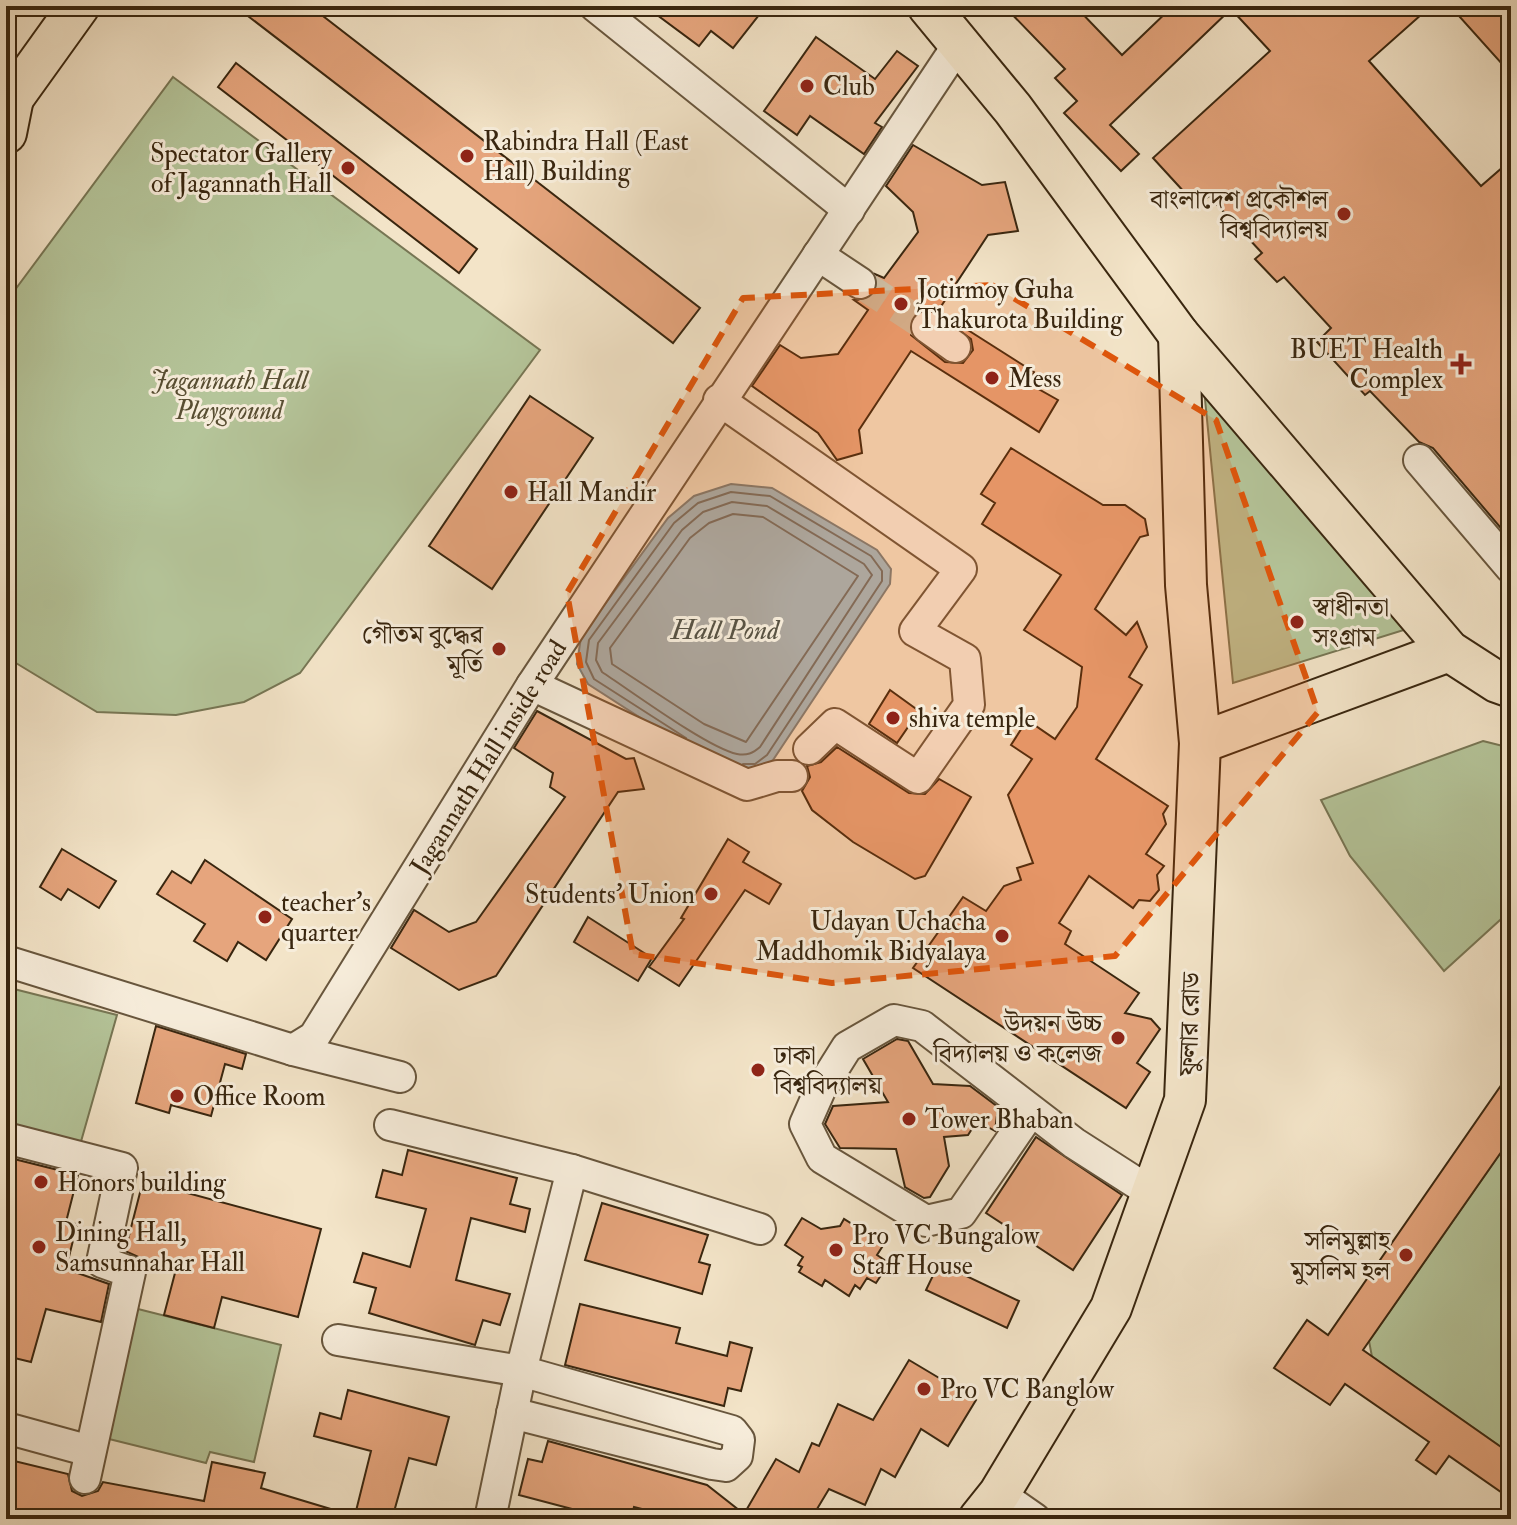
<svg xmlns="http://www.w3.org/2000/svg" width="1517" height="1525" viewBox="0 0 1517 1525" font-family="'IM FELL Double Pica','Noto Serif Bengali',serif">
<style>
.green{fill:#b5c59a;stroke:#777654;stroke-width:2}
.water{fill:#a1bbc1;stroke:#777f7a;stroke-width:2}
.lines{fill:none;stroke-linecap:round;stroke-linejoin:round}
.shore{stroke:#6d7068;stroke-width:2}
.building{fill:#e6a57d;stroke:#39260f;stroke-width:2;fill-rule:evenodd}
.minor-tunnel{stroke:#cebea3;stroke-width:30;stroke-dasharray:30 15;stroke-linecap:butt}
.minor-casing{stroke:#68563d;stroke-width:34}
.major-casing{stroke:#39260f;stroke-width:44}
.minor{stroke:#f7eddb;stroke-width:30}
.major{stroke:#f3e4c8;stroke-width:40}
.marked{fill:#df560c;fill-opacity:0.2;stroke:#df560c;stroke-width:6;stroke-dasharray:16 10;stroke-linejoin:round}
.poi-dot{fill:#8f2418;stroke:#f7eddb;stroke-width:3}
.labels{text-anchor:middle;stroke-width:6;stroke-linejoin:round;paint-order:stroke}
.poi-label{font-size:26px;fill:#39260f;stroke:#f7eddb;text-anchor:start}
.park-label{font-size:26px;font-style:italic;fill:#584e32;stroke:#f7eddb}
.street-label{font-size:26px;fill:#39260f;stroke:#f7eddb}
.water-label{font-size:28px;font-style:italic;fill:#585344;stroke:#f7eddb}
</style>
<rect width="100%" height="100%" fill="#f3e4c8"/>
<filter id="stains"><feTurbulence type="fractalNoise" baseFrequency=".0025" numOctaves="4"/><feColorMatrix values="0 0 0 0 .2 0 0 0 0 .09 0 0 0 0 .02 0 0 0 .5 -.17"/></filter>
<radialGradient id="worn" r=".72"><stop offset=".6" stop-color="#630" stop-opacity="0"/><stop offset="1" stop-color="#630" stop-opacity=".3"/></radialGradient>
<g class="green">
<polygon points="173,77 540,350 300,673 244,702 176,715 97,712 6,657 6,302"/>
<polygon points="1204,389 1407,629 1233,683"/>
<polygon points="1483,741 1511,748 1511,910 1444,971 1350,856 1321,800"/>
<polygon points="6,987 117,1015 80,1145 6,1126"/>
<polygon points="1511,1138 1511,1454 1372,1357 1369,1341"/>
<polygon points="134,1308 281,1345 254,1462 210,1452 206,1463 105,1438"/>
</g>
<polygon class="water" points="731,484 772,488 877,550 891,569 890,584 773,760 757,772 689,749 588,684 577,664 581,637 668,518 694,496"/>
<g class="lines">
<g class="shore">
<path d="M732,502L767,506L864,564L872,575L760,747C753,753 747,756 737,754C708,748 631,691 602,672L596,660L598,643L682,530L703,512Z"/>
<polygon points="733,514 763,517 858,576 746,742 704,724 612,664 610,648 690,538 709,523"/>
<polyline points="686,738 594,679 586,662 589,640 674,523 698,503 731,492 770,496 871,556 882,571 882,581 767,755 755,764 743,764"/>
</g>
</g>
<g class="building">
<polygon points="235,6 310,6 700,308 673,343"/>
<polygon points="645,6 766,6 733,48 711,31 699,46"/>
<polygon points="1004,6 1075,6 1122,55 1173,6 1431,6 1369,61 1481,186 1511,160 1511,540 1433,448 1419,442 1370,391 1365,395 1317,342 1331,328 1284,277 1277,282 1255,259 1262,253 1209,196 1197,206 1153,158 1270,51 1231,9 1110,125 1139,154 1121,171 1064,113 1077,101 1055,78 1065,69"/>
<polygon points="1450,6 1511,6 1511,74"/>
<polygon points="816,37 875,79 897,51 918,66 875,123 882,127 864,154 810,116 797,135 764,111"/>
<polygon points="236,63 477,249 459,273 218,87"/>
<path d="M913,145L982,185L1005,182L1018,231L988,235L938,311L1034,372L1028,383L1058,400L1039,432L911,351L859,430L862,453L837,460L818,433L752,386L780,345L801,358L838,354L868,310L854,300L867,299L874,294L878,283L875,274L884,278L918,232L913,212L886,186ZM930,309L971,339L973,350L963,363L945,362L911,335L912,317Z"/>
<polygon points="530,396 593,438 492,589 429,546"/>
<polygon points="1011,448 1103,505 1125,505 1145,519 1148,535 1140,537 1095,609 1126,635 1137,622 1147,647 1129,677 1142,685 1096,759 1168,806 1163,814 1166,824 1146,854 1164,866 1157,875 1159,890 1150,901 1139,900 1133,908 1089,876 1059,923 1071,931 1065,944 1139,993 1125,1013 1151,1019 1160,1029 1137,1063 1150,1072 1126,1108 913,968 963,897 986,911 1004,886 1021,880 1017,868 1033,863 1008,795 1032,759 1011,745 1027,720 1055,739 1077,707 1082,667 1024,630 1061,575 982,524 995,503 981,494"/>
<polygon points="890,690 919,711 897,743 869,724"/>
<polygon points="537,711 626,759 634,758 644,789 618,792 496,976 459,990 391,948 414,910 449,932 476,922 565,797 550,787 553,773 514,748"/>
<polygon points="837,747 909,793 925,794 939,779 971,797 925,876 915,879 853,842 812,810 802,791 810,777 807,766 821,762"/>
<polygon points="728,839 749,852 743,862 781,884 769,904 745,890 679,986 649,967 684,919 681,918"/>
<polygon points="62,849 116,881 99,908 68,889 61,900 40,887"/>
<polygon points="205,860 292,919 266,960 238,942 227,961 194,941 205,924 157,894 172,871 191,883"/>
<polygon points="588,917 652,958 638,981 574,942"/>
<polygon points="156,1026 246,1054 242,1069 225,1064 211,1116 171,1105 169,1113 136,1103"/>
<polygon points="897,1039 908,1041 933,1084 970,1086 998,1107 995,1131 977,1121 968,1135 944,1137 949,1166 930,1197 924,1198 905,1187 896,1149 840,1148 825,1124 833,1106 888,1102 863,1059"/>
<polygon points="1511,1071 1511,1138 1363,1350 1511,1454 1511,1499 1449,1456 1436,1474 1416,1460 1429,1442 1345,1384 1330,1405 1274,1368 1307,1320 1328,1335"/>
<polygon points="1036,1137 1122,1195 1073,1270 986,1213"/>
<polygon points="408,1150 517,1178 510,1204 530,1209 525,1232 471,1218 456,1280 510,1294 500,1325 483,1320 475,1345 369,1313 376,1288 354,1282 363,1253 410,1267 426,1209 376,1197 383,1170 402,1175"/>
<polygon points="6,1157 78,1175 66,1222 77,1224 66,1269 109,1284 101,1322 46,1309 31,1362 6,1356"/>
<polygon points="143,1181 321,1229 298,1317 222,1297 214,1328 164,1315 175,1273 147,1266 143,1259 125,1251"/>
<polygon points="602,1203 708,1235 699,1262 710,1265 702,1294 585,1260"/>
<polygon points="802,1218 821,1229 840,1226 844,1219 884,1244 877,1255 889,1263 876,1283 867,1278 860,1289 855,1285 849,1296 825,1280 822,1286 799,1272 802,1267 798,1265 803,1257 785,1245"/>
<polygon points="939,1263 1019,1301 1007,1328 926,1290"/>
<polygon points="580,1304 680,1328 676,1343 727,1356 730,1342 752,1348 741,1391 728,1388 724,1406 565,1365"/>
<polygon points="909,1360 976,1400 948,1446 921,1429 895,1477 881,1469 865,1505 829,1489 811,1519 681,1519 634,1507 631,1519 590,1519 591,1514 519,1495 528,1459 542,1462 548,1441 707,1485 744,1514 776,1459 799,1472 812,1443 819,1446 838,1404 873,1420"/>
<polygon points="348,1390 449,1417 436,1465 409,1458 392,1519 354,1519 371,1451 314,1436 320,1413 341,1419"/>
<polygon points="6,1459 68,1474 72,1491 82,1496 98,1491 103,1482 204,1501 212,1462 265,1473 261,1488 344,1513 343,1519 47,1519 6,1509"/>
</g>
<g class="lines">
<polyline class="minor-tunnel" points="860,283 927,327"/>
<g class="minor-casing">
<g id="minor">
<polyline points="595,6 849,210"/>
<polyline points="818,255 860,283"/>
<polyline points="927,327 955,347"/>
<polyline points="719,400 961,569 915,631 965,659 969,705 918,778 835,724 809,749"/>
<polyline points="1419,460 1511,568"/>
<polyline points="532,685 747,785 777,776 792,776"/>
<polyline points="6,961 293,1050 400,1077"/>
<polyline points="293,1050 314,1037 532,685 960,42"/>
<polyline points="1031,1111 961,1213 926,1221 822,1158 805,1124 820,1090 847,1047 894,1020 922,1026 1074,1143 1152,1193"/>
<polyline points="390,1125 572,1170 521,1371 490,1519"/>
<polyline points="6,1138 122,1168 102,1262 130,1272 85,1478"/>
<polyline points="572,1170 760,1229"/>
<polyline points="338,1340 521,1371 732,1431 739,1440 737,1456 726,1466 712,1464 512,1413"/>
<polyline points="6,1428 90,1451"/>
<polyline points="999,1494 1035,1519"/>
</g>
</g>
<g class="major-casing">
<g id="major">
<polyline points="928,6 1013,109 1179,335 1449,651 1497,682 1511,687"/>
<polyline points="6,101 13,98 79,6"/>
<polyline points="6,133 13,98"/>
<polyline points="1200,743 1449,651"/>
<polyline points="979,1519 999,1494 1111,1308 1185,1100 1200,743 1186,585 1179,335"/>
</g>
</g>
<use href="#minor" class="minor"/>
<use href="#major" class="major"/>
</g>
<path class="marked" d="M992,285L1216,420L1318,712L1115,956L832,983L633,954L567,593L743,298Z"/>
<g class="poi-dot">
<circle cx="807" cy="86" r="8"/>
<circle cx="467" cy="156" r="8"/>
<circle cx="348" cy="168" r="8"/>
<circle cx="1344" cy="214" r="8"/>
<circle cx="901" cy="304" r="8"/>
<path d="M1457 352h8v8h8v8h-8v8h-8v-8h-8v-8h8z"/>
<circle cx="992" cy="378" r="8"/>
<circle cx="511" cy="492" r="8"/>
<circle cx="1297" cy="622" r="8"/>
<circle cx="499" cy="649" r="8"/>
<circle cx="893" cy="718" r="8"/>
<circle cx="711" cy="894" r="8"/>
<circle cx="265" cy="917" r="8"/>
<circle cx="1002" cy="936" r="8"/>
<circle cx="1118" cy="1038" r="8"/>
<circle cx="758" cy="1070" r="8"/>
<circle cx="177" cy="1096" r="8"/>
<circle cx="909" cy="1119" r="8"/>
<circle cx="41" cy="1182" r="8"/>
<circle cx="39" cy="1247" r="8"/>
<circle cx="836" cy="1250" r="8"/>
<circle cx="1406" cy="1255" r="8"/>
<circle cx="924" cy="1389" r="8"/>
</g>
<g class="labels">
<g class="poi-label">
<text x="823" y="95">Club</text>
<text x="483" y="150">Rabindra Hall (East<tspan x="483" dy="30">Hall) Building</tspan></text>
<text x="332" y="162" text-anchor="end">Spectator Gallery<tspan x="332" dy="30">of Jagannath Hall</tspan></text>
<text x="1328" y="208" text-anchor="end">বাংলাদেশ প্রকৌশল<tspan x="1328" dy="30">বিশ্ববিদ্যালয়</tspan></text>
<text x="917" y="298">Jotirmoy Guha<tspan x="917" dy="30">Thakurota Building</tspan></text>
<text x="1443" y="358" text-anchor="end">BUET Health<tspan x="1443" dy="30">Complex</tspan></text>
<text x="1008" y="387">Mess</text>
<text x="527" y="501">Hall Mandir</text>
<text x="1313" y="616">স্বাধীনতা<tspan x="1313" dy="30">সংগ্রাম</tspan></text>
<text x="483" y="643" text-anchor="end">গৌতম বুদ্ধের<tspan x="483" dy="30">মূর্তি</tspan></text>
<text x="909" y="727">shiva temple</text>
<text x="695" y="903" text-anchor="end">Students' Union</text>
<text x="281" y="911">teacher's<tspan x="281" dy="30">quarter</tspan></text>
<text x="986" y="930" text-anchor="end">Udayan Uchacha<tspan x="986" dy="30">Maddhomik Bidyalaya</tspan></text>
<text x="1102" y="1032" text-anchor="end">উদয়ন উচ্চ<tspan x="1102" dy="30">বিদ্যালয় ও কলেজ</tspan></text>
<text x="774" y="1064">ঢাকা<tspan x="774" dy="30">বিশ্ববিদ্যালয়</tspan></text>
<text x="193" y="1105">Office Room</text>
<text x="925" y="1128">Tower Bhaban</text>
<text x="57" y="1191">Honors building</text>
<text x="55" y="1241">Dining Hall,<tspan x="55" dy="30">Samsunnahar Hall</tspan></text>
<text x="852" y="1244">Pro VC Bungalow<tspan x="852" dy="30">Staff House</tspan></text>
<text x="1390" y="1249" text-anchor="end">সলিমুল্লাহ<tspan x="1390" dy="30">মুসলিম হল</tspan></text>
<text x="940" y="1398">Pro VC Banglow</text>
</g>
<g class="park-label">
<text x="229" y="389">Jagannath Hall<tspan x="229" dy="30">Playground</tspan></text>
</g>
<g class="street-label">
<text transform="translate(488 757) rotate(-58)" y="9">Jagannath Hall inside road</text>
<text transform="translate(1189 1024) rotate(-88)" y="9">ফুলার রোড</text>
</g>
<g class="water-label">
<text x="725" y="639">Hall Pond</text>
</g>
</g>
<rect width="1517" height="1525" fill="none" stroke="#f3e4c8" stroke-width="32"/>
<rect x="8" y="8" width="1501" height="1509" fill="none" stroke="#39260f" stroke-width="4"/>
<rect x="16" y="16" width="1485" height="1493" fill="none" stroke="#39260f" stroke-width="2"/>
<rect width="100%" height="100%" filter="url(#stains)"/>
<rect width="100%" height="100%" fill="url(#worn)"/>
</svg>
